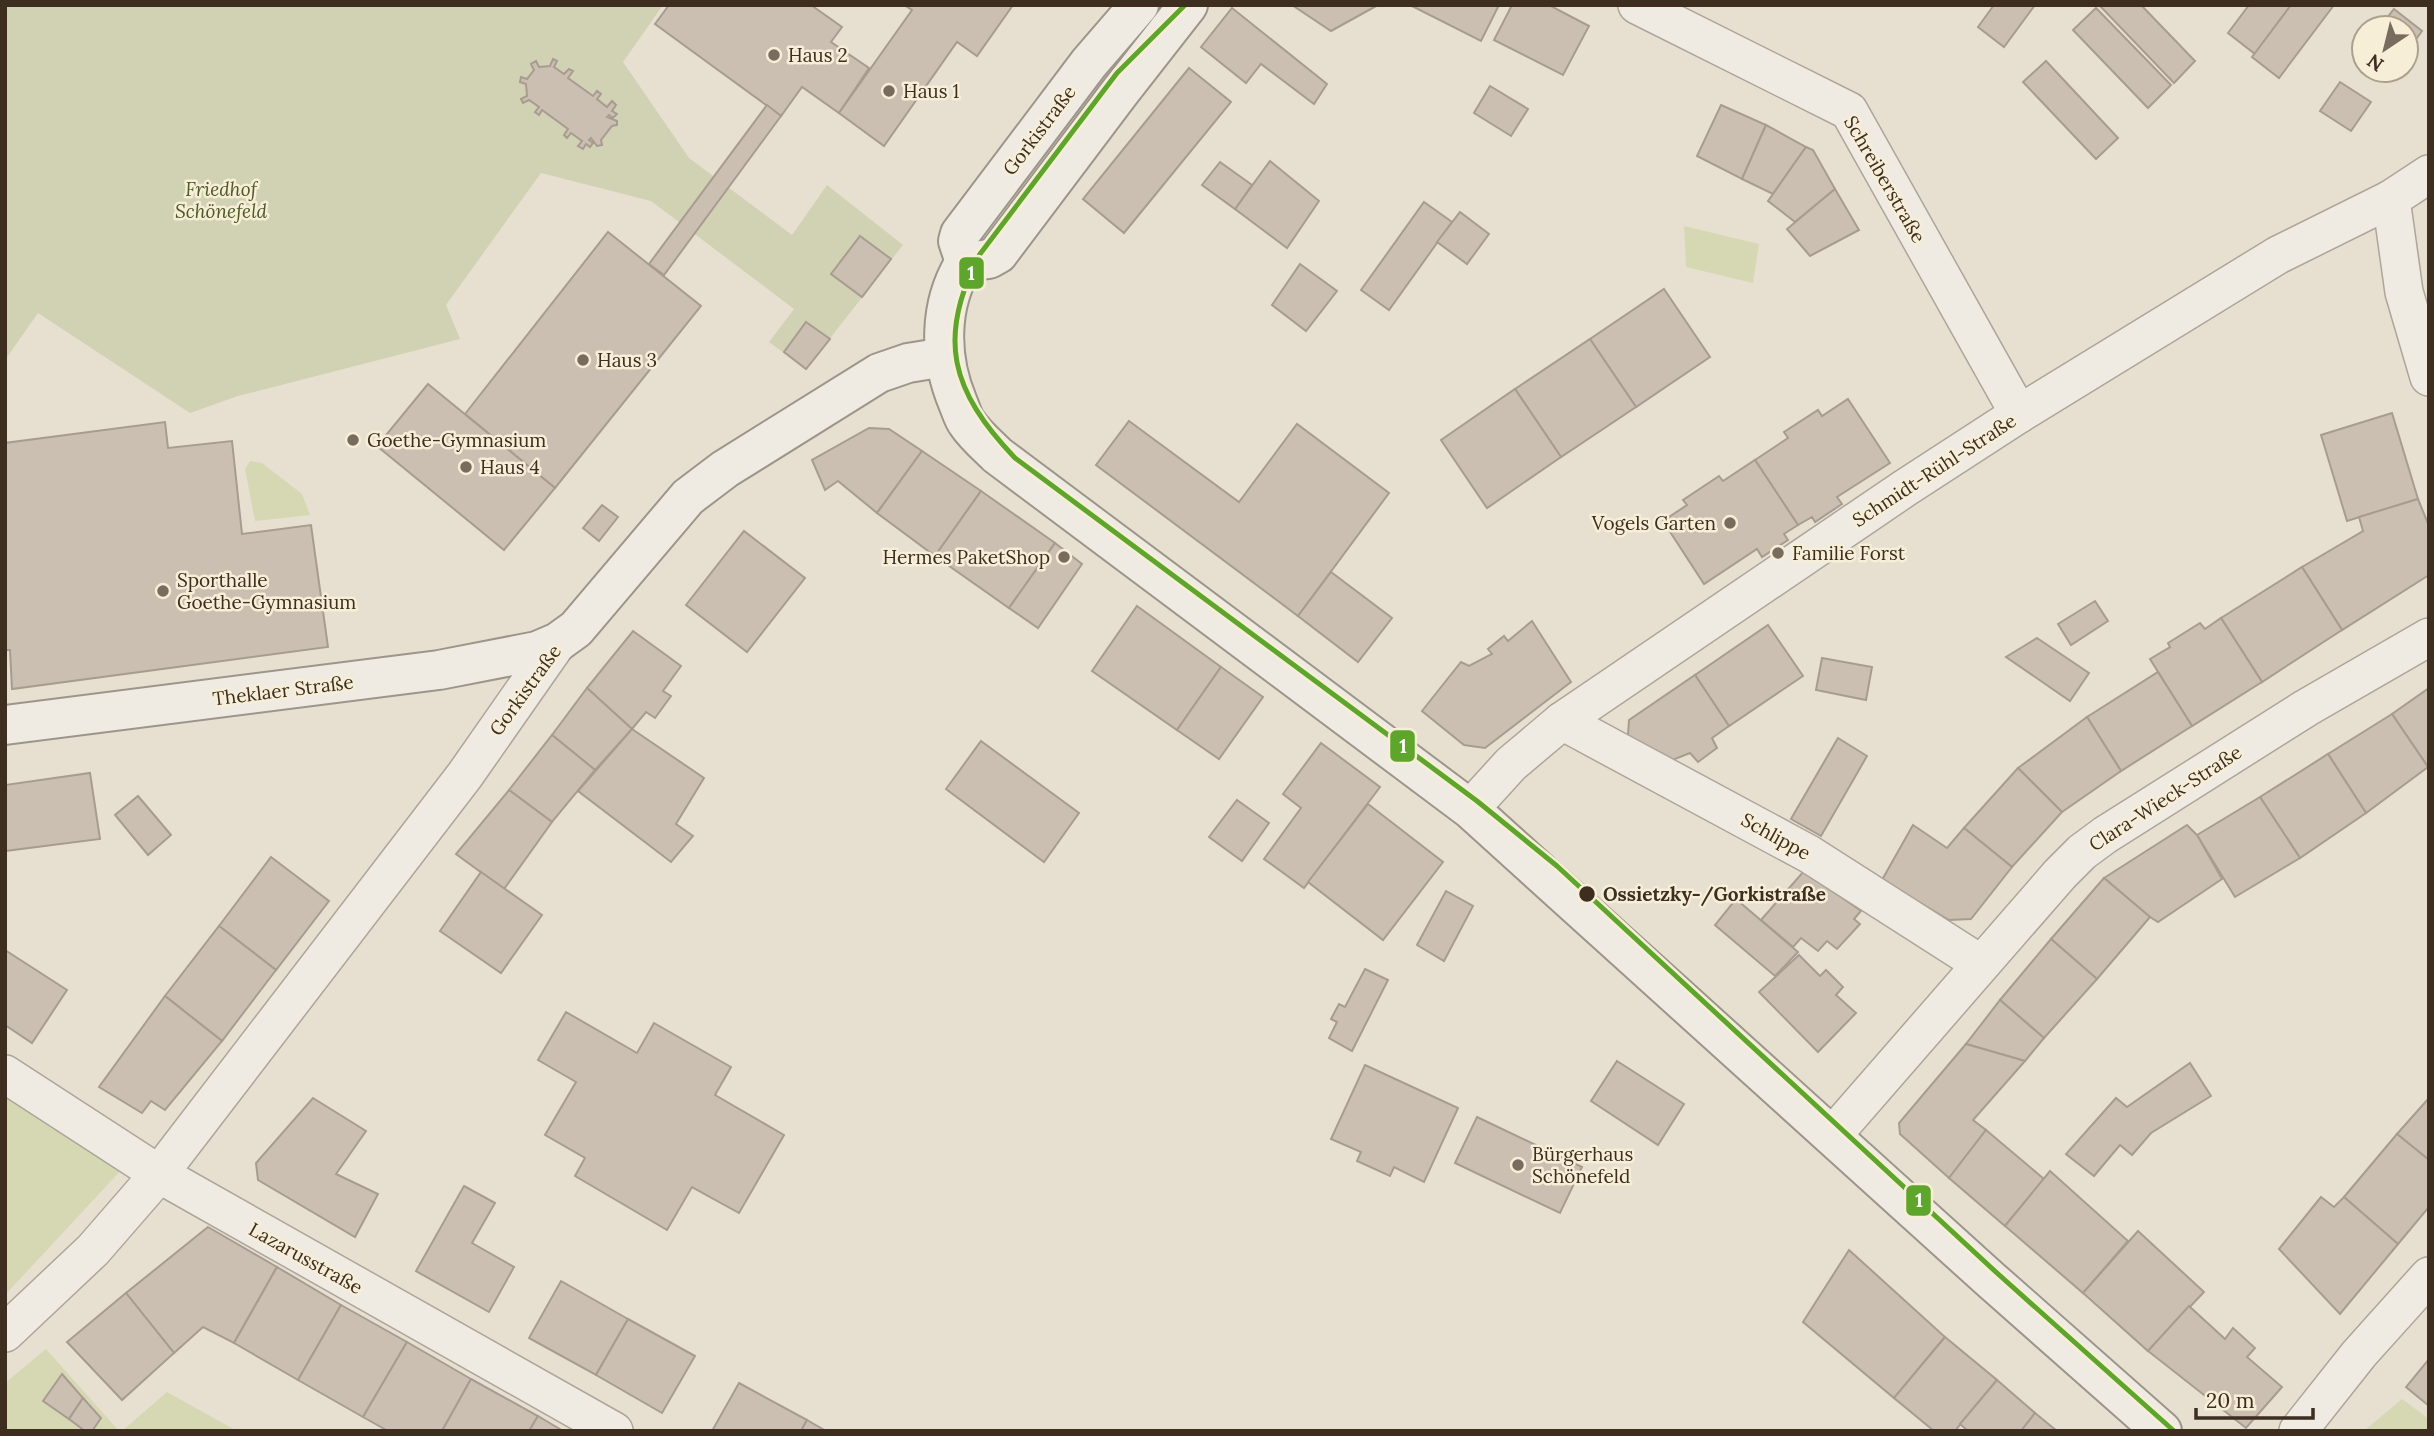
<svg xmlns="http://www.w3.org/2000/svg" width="2434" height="1436" viewBox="0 0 2434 1436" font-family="Lora,serif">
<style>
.green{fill:#d6d7b3}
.cemetery{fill:#d1d1b3}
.building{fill:#cbbfb2;stroke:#a89c90;stroke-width:2}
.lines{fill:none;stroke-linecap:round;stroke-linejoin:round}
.minor-casing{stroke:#ada599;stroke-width:40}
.secondary-casing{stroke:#9c958a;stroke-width:42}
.minor{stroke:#efebe3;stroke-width:37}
.secondary{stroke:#efebe3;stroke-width:38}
.tram-1-casing{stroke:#f7eed8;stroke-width:10}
.tram-1{stroke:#5ea62b;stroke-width:5}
.poi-dot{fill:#786c5e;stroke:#f7eed8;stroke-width:2.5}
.stop-dot{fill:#3d2e20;stroke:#f7eed8;stroke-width:2.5}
.labels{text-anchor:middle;stroke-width:5;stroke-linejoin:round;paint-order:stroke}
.poi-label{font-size:19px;fill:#3d2e20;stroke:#f7eed8;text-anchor:start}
.street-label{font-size:19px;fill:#3d2e20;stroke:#f7eed8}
.park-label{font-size:19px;font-style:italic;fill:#4d5a26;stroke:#f7eed8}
.stop-label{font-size:19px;font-weight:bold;fill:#3d2e20;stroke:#f7eed8;text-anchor:start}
.line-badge{stroke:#f7eed8;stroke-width:2.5}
.badge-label{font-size:19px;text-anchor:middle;font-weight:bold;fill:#fff}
</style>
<rect width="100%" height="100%" fill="#e7e0d1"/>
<g class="green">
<polygon points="1684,226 1759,244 1753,283 1686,267"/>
<polygon points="250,461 262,463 302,494 310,515 255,521 245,469"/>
<polygon points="5,1094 123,1168 5,1295"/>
<polygon points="46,1349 119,1431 5,1431 5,1383"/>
<polygon points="167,1392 237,1431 122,1431"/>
<polygon points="2402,1399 2429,1419 2429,1431 2364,1431"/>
</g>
<polygon class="cemetery" points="5,5 663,5 623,62 689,158 792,235 827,185 903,245 806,369 769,342 794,309 651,201 541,173 446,305 460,339 238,396 190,413 38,313 5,360"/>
<g class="building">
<polygon points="669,5 811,5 842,27 831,42 869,68 839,113 802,87 781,116 655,24"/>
<polygon points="904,5 1013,5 977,56 957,42 884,146 839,113 912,10"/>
<polygon points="1292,5 1378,5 1331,31"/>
<polygon points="1410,5 1499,5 1481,41"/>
<polygon points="1512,5 1549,5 1589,26 1563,75 1494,40"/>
<polygon points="1994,5 2035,5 2004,47 1978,27"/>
<polygon points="2141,5 2195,61 2174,83 2100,6"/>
<polygon points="2249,5 2291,5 2255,54 2228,33"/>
<polygon points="2291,5 2334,5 2279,78 2252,57"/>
<polygon points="1232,8 1327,84 1314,104 1261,64 1246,83 1201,47"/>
<polygon points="2096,8 2171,85 2148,108 2073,30"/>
<polygon points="2394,9 2422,31 2406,53 2406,28 2379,28"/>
<polygon points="553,59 557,61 554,67 564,74 569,69 573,71 568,78 593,96 597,91 601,94 597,99 607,107 612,101 616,105 612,111 617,114 613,118 609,115 607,117 617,121 617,125 612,126 601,140 602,145 597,146 591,138 589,140 593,143 590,147 586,144 583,149 578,146 582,141 571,133 567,138 564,135 568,129 542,110 539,115 535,112 539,107 529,100 523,103 521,99 527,96 526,84 520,82 521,77 527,79 534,70 531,64 536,61 539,67 550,66"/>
<polygon points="2046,61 2118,138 2096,159 2023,82"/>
<polygon points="1189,68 1231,102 1124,233 1083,199"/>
<polygon points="2340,82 2371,102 2351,131 2320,111"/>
<polygon points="1490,86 1528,109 1511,136 1474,113"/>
<polygon points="767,105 781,116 664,275 649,264"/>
<polygon points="1721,105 1766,125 1742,179 1697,156"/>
<polygon points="1766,125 1806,147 1773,194 1742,179"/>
<polygon points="1806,147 1813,150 1835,189 1795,222 1768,201"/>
<polygon points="1270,161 1319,201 1287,248 1235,209"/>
<polygon points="1220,162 1252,185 1235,209 1202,185"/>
<polygon points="1835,189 1859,230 1810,256 1787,229"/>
<polygon points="1424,202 1452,222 1389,310 1361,290"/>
<polygon points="1460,212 1489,234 1467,264 1437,242"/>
<polygon points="608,232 701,306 555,488 465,414"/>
<polygon points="860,236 891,259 862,297 831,274"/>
<polygon points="1300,264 1337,291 1306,331 1272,305"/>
<polygon points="1664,289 1710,357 1636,407 1590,339"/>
<polygon points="806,322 830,339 806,369 784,352"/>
<polygon points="1590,339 1636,407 1561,457 1515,389"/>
<polygon points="428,384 555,488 504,550 377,446"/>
<polygon points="1515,389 1561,457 1487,508 1441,440"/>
<polygon points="1848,399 1890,463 1837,497 1842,504 1815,522 1812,517 1798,525 1755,460 1788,438 1784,432 1818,410 1822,416"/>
<polygon points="2392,413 2418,499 2347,521 2321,435"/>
<polygon points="1129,421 1239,502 1297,424 1389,493 1298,616 1096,465"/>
<polygon points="165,422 168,448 232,441 242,534 311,525 328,647 12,689 10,650 5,650 5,443"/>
<polygon points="869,428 889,429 922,451 877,513 838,481 825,490 812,460"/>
<polygon points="922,451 981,491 935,556 877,513"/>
<polygon points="1755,460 1798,525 1784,534 1788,540 1762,557 1757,549 1704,584 1663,521 1687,505 1683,500 1719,476 1723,481"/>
<polygon points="981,491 1055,543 1009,608 935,556"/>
<polygon points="2418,499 2429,526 2429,575 2342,630 2302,567 2363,531 2359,517"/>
<polygon points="602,505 618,517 599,541 583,528"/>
<polygon points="744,531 805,578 747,652 686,605"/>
<polygon points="1055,543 1082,564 1038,628 1009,608"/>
<polygon points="2302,567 2342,630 2262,682 2221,618"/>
<polygon points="1331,572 1392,618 1358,662 1298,616"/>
<polygon points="2095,601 2108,621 2071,645 2058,624"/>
<polygon points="1137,606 1221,667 1177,730 1092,671"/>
<polygon points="2221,618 2262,682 2192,726 2150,659 2170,647 2168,643 2200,623 2205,629"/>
<polygon points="1532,621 1571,682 1485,748 1464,745 1422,711 1461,662 1469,666 1492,654 1488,649 1504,636 1508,641"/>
<polygon points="1768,625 1803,676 1729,726 1695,675"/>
<polygon points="633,631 681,666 663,691 671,696 655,718 646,712 632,729 587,688"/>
<polygon points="2037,638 2089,673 2070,701 2006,657"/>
<polygon points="1822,658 1872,667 1866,700 1816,690"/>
<polygon points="1221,667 1263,697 1219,759 1177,730"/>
<polygon points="2158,672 2192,726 2121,771 2087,717"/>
<polygon points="1695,675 1729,726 1712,738 1717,748 1698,762 1690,753 1670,761 1633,745 1628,735 1629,720"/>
<polygon points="587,688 632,729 595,770 552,735"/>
<polygon points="2429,688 2429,766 2428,767 2392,714"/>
<polygon points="2392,714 2428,767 2366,813 2328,754"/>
<polygon points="2087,717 2121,771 2062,812 2018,768"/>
<polygon points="632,729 704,778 676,824 693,836 671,862 578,791"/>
<polygon points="552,735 595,770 552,822 509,790"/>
<polygon points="1838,738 1867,756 1821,836 1791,819"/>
<polygon points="981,741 1079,813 1044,862 946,789"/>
<polygon points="1321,743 1380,787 1304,888 1264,859 1301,808 1283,794"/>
<polygon points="2328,754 2366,813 2300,858 2260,797"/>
<polygon points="2018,768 2062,812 2012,867 1964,828"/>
<polygon points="90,773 100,839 5,851 5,785"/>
<polygon points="509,790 552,822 504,889 456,854"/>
<polygon points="138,796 171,835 148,855 115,815"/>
<polygon points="2260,797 2300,858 2235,897 2197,835"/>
<polygon points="1237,800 1269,823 1242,861 1209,837"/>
<polygon points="1368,804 1443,862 1383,940 1308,882"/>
<polygon points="1913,825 1947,848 1964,828 2012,867 1971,919 1949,920 1882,880"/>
<polygon points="2187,825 2197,835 2222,879 2158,922 2150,917 2104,878"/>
<polygon points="271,857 329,901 276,970 219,926"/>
<polygon points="1804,871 1861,911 1854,919 1860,924 1837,949 1827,941 1818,951 1801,938 1793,947 1761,920"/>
<polygon points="481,872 542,915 501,973 440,931"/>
<polygon points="2104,878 2150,917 2097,979 2051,939"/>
<polygon points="1446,891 1473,906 1444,961 1417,945"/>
<polygon points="1736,899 1798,952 1775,976 1715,925"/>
<polygon points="219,926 276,970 222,1041 165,996"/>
<polygon points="2051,939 2097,979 2044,1038 2000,1000"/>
<polygon points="5,950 67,990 32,1043 5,1025"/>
<polygon points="1799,955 1820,976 1826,970 1843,987 1836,995 1856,1013 1818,1052 1759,992"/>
<polygon points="1365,969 1388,980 1352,1051 1329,1038 1337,1022 1331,1019 1339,1004 1345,1007"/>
<polygon points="165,996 222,1041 165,1110 151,1101 142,1113 99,1087"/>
<polygon points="2000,1000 2044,1038 2025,1061 1966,1044"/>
<polygon points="566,1012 637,1053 654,1023 731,1067 715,1095 784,1135 739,1213 692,1187 667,1230 575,1176 585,1158 545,1135 576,1082 538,1060"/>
<polygon points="1966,1044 2025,1061 1973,1120 1986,1130 1949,1178 1900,1134 1899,1123"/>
<polygon points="1617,1061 1684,1104 1658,1145 1591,1101"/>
<polygon points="2190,1063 2211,1096 2151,1133 2132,1155 2120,1145 2094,1176 2066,1154 2116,1098 2127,1107"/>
<polygon points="1365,1065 1458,1108 1424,1182 1394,1167 1390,1176 1357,1161 1361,1152 1331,1139"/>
<polygon points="313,1098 366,1131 336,1174 378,1194 355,1237 258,1180 256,1163"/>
<polygon points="2429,1098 2429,1160 2397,1134"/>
<polygon points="1477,1117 1582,1167 1560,1213 1455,1163"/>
<polygon points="1986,1130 2044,1179 2005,1226 1949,1178"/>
<polygon points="2397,1134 2429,1160 2429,1207 2398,1244 2344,1197"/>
<polygon points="2050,1171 2128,1241 2083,1293 2005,1226"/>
<polygon points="464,1186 495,1203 472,1243 514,1267 489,1312 416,1271"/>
<polygon points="2321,1197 2334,1207 2344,1197 2398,1244 2340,1314 2279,1249"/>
<polygon points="208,1227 277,1267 234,1343 203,1327 174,1353 126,1293"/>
<polygon points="2138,1231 2204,1292 2148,1351 2083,1293"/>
<polygon points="1849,1250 1945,1337 1894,1398 1803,1322"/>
<polygon points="277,1267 341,1305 298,1380 234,1343"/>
<polygon points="561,1281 628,1319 596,1375 529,1338"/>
<polygon points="126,1293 174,1353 122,1400 67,1342"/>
<polygon points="341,1305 407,1342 363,1417 298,1380"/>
<polygon points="2189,1306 2225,1339 2233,1328 2255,1348 2247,1357 2282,1387 2246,1428 2148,1351"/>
<polygon points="628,1319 695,1356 662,1413 596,1375"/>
<polygon points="1945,1337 1997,1380 1955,1431 1934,1431 1894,1398"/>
<polygon points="407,1342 471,1379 442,1431 388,1431 363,1417"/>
<polygon points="2429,1359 2429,1406 2406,1387"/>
<polygon points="62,1374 83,1398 69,1419 43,1401"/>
<polygon points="471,1379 538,1416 529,1431 442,1431"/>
<polygon points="1997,1380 2035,1413 2021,1431 1968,1431 1960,1424"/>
<polygon points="739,1383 807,1420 801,1431 712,1431"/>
<polygon points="83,1398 101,1418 92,1431 85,1431 69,1419"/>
<polygon points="2035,1413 2057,1431 2021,1431"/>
<polygon points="538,1416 563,1431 529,1431"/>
<polygon points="807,1420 826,1431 801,1431"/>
</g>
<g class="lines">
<g class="minor-casing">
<g id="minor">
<polyline points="1637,5 1849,111 2019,414"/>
<polyline points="2391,199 2404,292 2429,377"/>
<polyline points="1562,721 1809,854 1981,964"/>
<polyline points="1470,809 1511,764 1562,721 1905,488 2019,414 2278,255 2391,199 2429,174"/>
<polyline points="5,1074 159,1174 614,1431"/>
<polyline points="1832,1136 2060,874 2082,852 2105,835 2306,708 2429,637"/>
<polyline points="5,1333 93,1250 159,1174 465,775 558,642"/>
<polyline points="2298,1431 2359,1354 2429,1276"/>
</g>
</g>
<g class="secondary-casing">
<g id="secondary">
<path d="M965,262C938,305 939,358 958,403C961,410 963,418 967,423C975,435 987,445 997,455L1470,809L1991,1280L2162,1431"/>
<polyline points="965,262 989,259 998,254 1120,92 1188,5"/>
<polyline points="965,262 958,241 960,234 1089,63 1139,5"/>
<polyline points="5,725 439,670 537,651 558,642 576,629 688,497 725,469 879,373 908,363 945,357"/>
</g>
</g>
<use href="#minor" class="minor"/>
<use href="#secondary" class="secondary"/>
<g class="tram-1-casing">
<path id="tram-1" d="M1185,5L1117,73L980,254C936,338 951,391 1015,458L1477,801L1557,866L1997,1273L2174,1431"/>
</g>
<use href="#tram-1" class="tram-1"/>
</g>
<g class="poi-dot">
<circle cx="774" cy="55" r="7"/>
<circle cx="889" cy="91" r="7"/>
<circle cx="583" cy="360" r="7"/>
<circle cx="353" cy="440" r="7"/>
<circle cx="466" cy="467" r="7"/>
<circle cx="1730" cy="523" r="7"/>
<circle cx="1778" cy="553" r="7"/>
<circle cx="1064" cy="557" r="7"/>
<circle cx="163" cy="591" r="7"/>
<circle cx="1518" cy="1165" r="7"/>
</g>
<circle class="stop-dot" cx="1587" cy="894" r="9"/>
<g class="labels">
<g class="poi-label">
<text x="788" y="62">Haus 2</text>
<text x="903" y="98">Haus 1</text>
<text x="597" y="367">Haus 3</text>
<text x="367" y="447">Goethe-Gymnasium</text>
<text x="480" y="474">Haus 4</text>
<text x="1716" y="530" text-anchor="end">Vogels Garten</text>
<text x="1792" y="560">Familie Forst</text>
<text x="1050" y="564" text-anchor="end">Hermes PaketShop</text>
<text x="177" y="587">Sporthalle<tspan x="177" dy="22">Goethe-Gymnasium</tspan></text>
<text x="1532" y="1161">Bürgerhaus<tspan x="1532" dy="22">Schönefeld</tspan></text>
</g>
<g class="street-label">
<text transform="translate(1039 130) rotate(-53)" y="7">Gorkistraße</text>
<text transform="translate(1885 179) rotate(60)" y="7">Schreiberstraße</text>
<text transform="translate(1934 470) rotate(-33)" y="7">Schmidt-Rühl-Straße</text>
<text transform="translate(283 690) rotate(-7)" y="7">Theklaer Straße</text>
<text transform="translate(525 690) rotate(-54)" y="7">Gorkistraße</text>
<text transform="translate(2165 798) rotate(-33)" y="7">Clara-Wieck-Straße</text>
<text transform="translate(1776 836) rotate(29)" y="7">Schlippe</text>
<text transform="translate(306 1258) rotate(29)" y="7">Lazarusstraße</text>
</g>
<g class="park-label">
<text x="221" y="196">Friedhof<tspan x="221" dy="22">Schönefeld</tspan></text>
</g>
<g class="stop-label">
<text x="1603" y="901">Ossietzky-/Gorkistraße</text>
</g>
</g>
<g class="line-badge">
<rect x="958" y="256" width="27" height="34" rx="7" fill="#5ea62b"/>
<rect x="1389" y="729" width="27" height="34" rx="7" fill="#5ea62b"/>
<rect x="1905" y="1184" width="27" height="33" rx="7" fill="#5ea62b"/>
</g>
<g class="badge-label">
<text x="971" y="280">1</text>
<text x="1403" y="753">1</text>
<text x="1919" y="1207">1</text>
</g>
<rect width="2434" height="1436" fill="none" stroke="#3d2e20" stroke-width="14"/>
<g transform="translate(2385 49) rotate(215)"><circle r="33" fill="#f7eed8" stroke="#ada18e" stroke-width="2"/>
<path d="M0-5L12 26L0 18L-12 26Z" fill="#786c5e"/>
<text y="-10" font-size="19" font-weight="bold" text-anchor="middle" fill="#3d2e20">N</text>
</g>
<path d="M2196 1408v10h117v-10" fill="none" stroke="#3d2e20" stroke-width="3.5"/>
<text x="2206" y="1408" font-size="21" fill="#3d2e20" stroke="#f7eed8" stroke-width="5" paint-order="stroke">20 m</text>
</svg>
